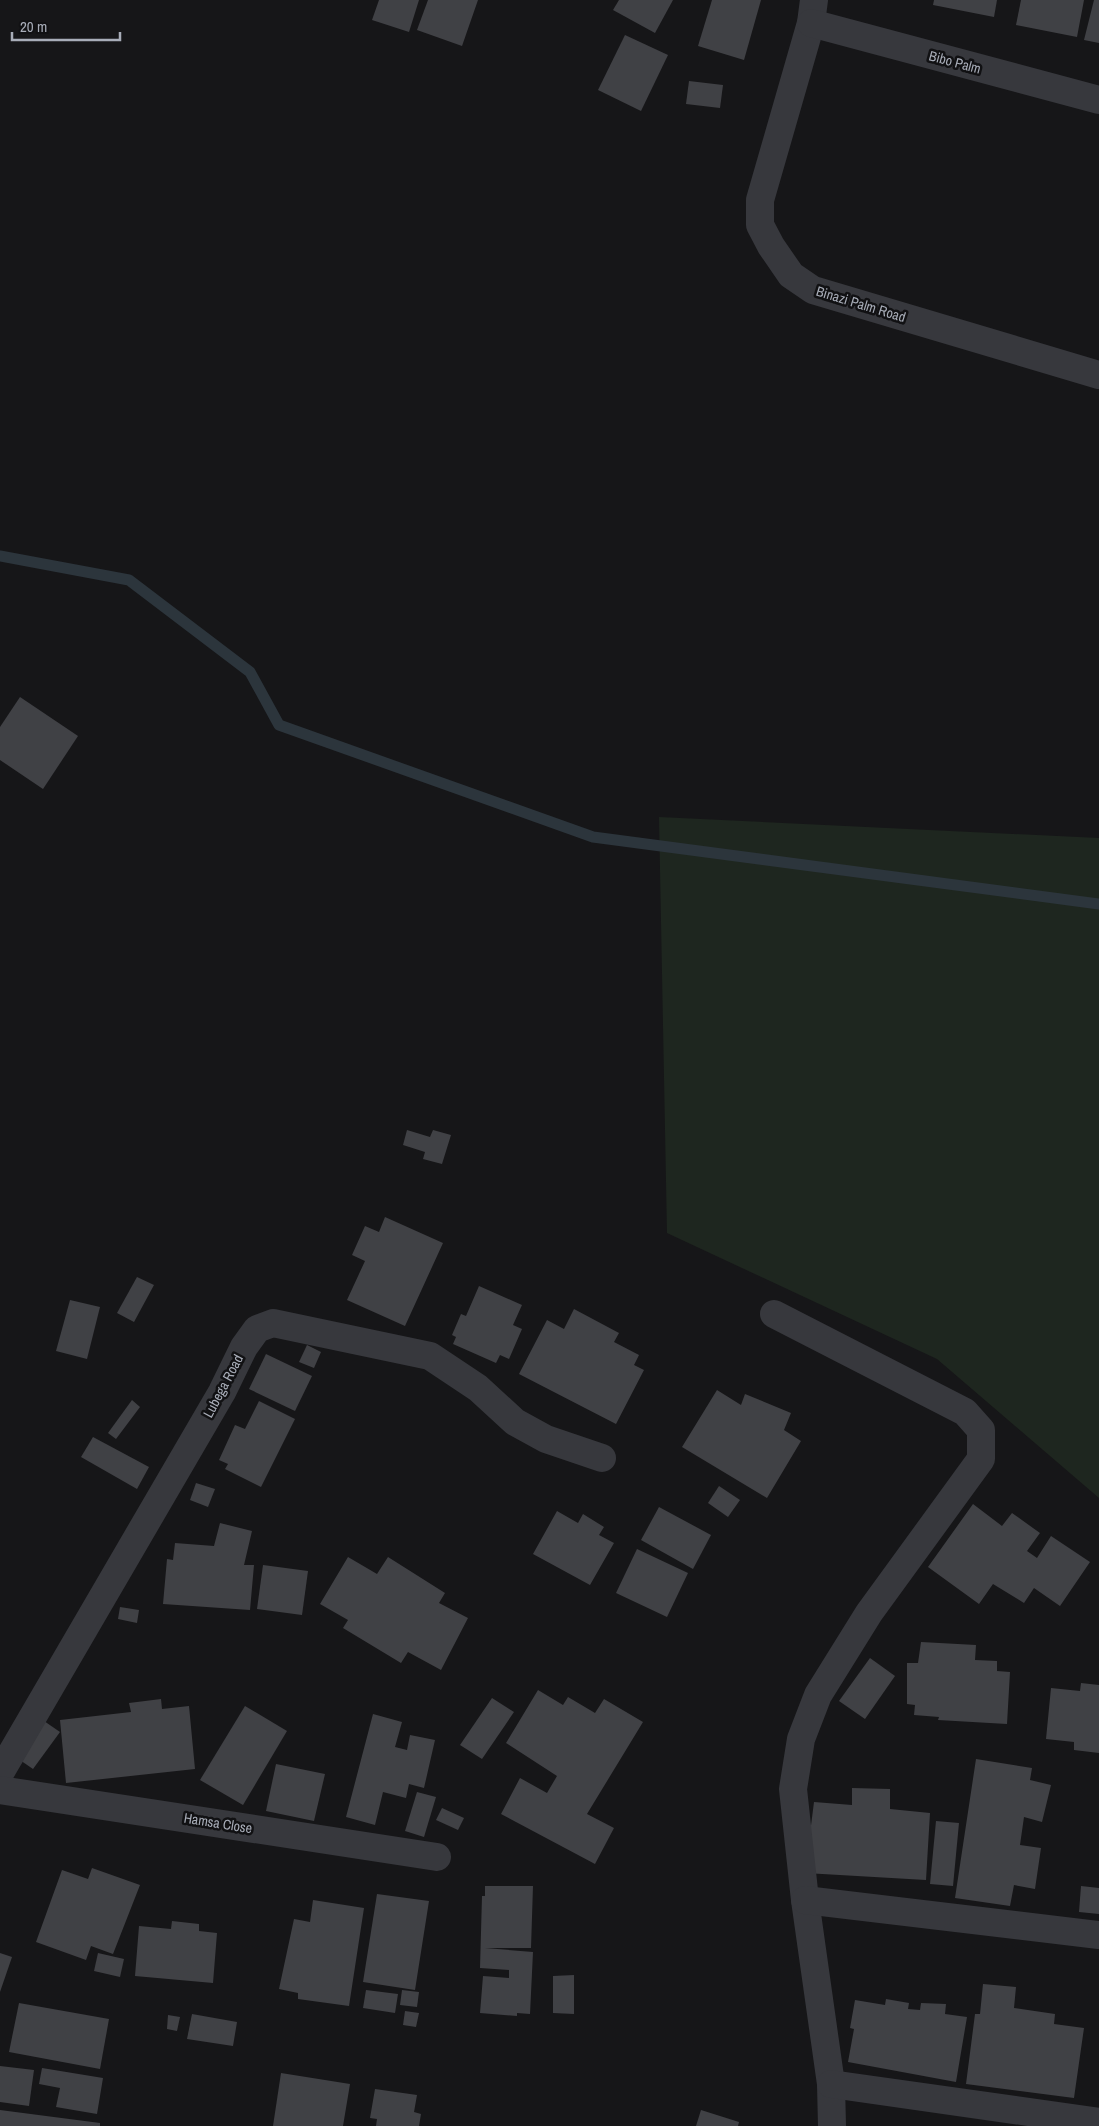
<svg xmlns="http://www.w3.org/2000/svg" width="1099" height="2126" viewBox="0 0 1099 2126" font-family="'Archivo Narrow',sans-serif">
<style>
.green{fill:#1e261f}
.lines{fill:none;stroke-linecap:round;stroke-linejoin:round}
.stream{stroke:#2c353c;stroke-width:11}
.building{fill:#404145}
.street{stroke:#37383d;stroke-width:28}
.labels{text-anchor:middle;stroke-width:5;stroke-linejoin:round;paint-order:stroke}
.street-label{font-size:14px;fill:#a8adb8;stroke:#111113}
</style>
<rect width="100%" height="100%" fill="#161618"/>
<polygon class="green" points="659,817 1099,838 1099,1498 937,1359 667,1233"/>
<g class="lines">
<polyline class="stream" points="0,556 129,580 250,672 279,725 593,837 1099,904"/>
</g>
<g class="building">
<polygon points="379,0 419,0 409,32 372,20"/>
<polygon points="428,0 478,0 462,46 417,30"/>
<polygon points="619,0 673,0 655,33 613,10"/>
<polygon points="712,0 761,0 744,60 698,46"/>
<polygon points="934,0 997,0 994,17 933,5"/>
<polygon points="1021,0 1084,0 1077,37 1016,25"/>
<polygon points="1094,0 1099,0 1099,43 1084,40"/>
<polygon points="625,35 668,55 641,111 598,90"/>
<polygon points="689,81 723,85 720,108 686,104"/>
<polygon points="20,697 78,736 43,789 0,760 0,727"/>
<polygon points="407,1130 430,1137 433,1130 451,1135 442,1164 423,1159 425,1152 403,1145"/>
<polygon points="385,1217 443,1243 405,1326 347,1300 365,1261 352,1255 365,1226 379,1232"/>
<polygon points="137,1277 154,1285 134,1322 117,1313"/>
<polygon points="479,1286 522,1305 513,1325 522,1329 509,1359 500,1355 496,1363 453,1344 456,1337 452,1335 461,1314 466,1316"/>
<polygon points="70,1300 100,1307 87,1359 56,1351"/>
<polygon points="574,1309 619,1333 614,1342 639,1355 634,1365 644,1370 616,1424 519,1374 547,1320 564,1329"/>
<polygon points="307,1345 321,1352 314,1368 299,1362"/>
<polygon points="266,1354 312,1376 295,1411 249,1389"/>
<polygon points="717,1390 741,1405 745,1394 791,1413 784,1430 801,1441 767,1498 682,1447"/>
<polygon points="132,1400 140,1407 116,1439 108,1433"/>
<polygon points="259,1401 295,1419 261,1487 225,1469 228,1464 219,1460 235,1425 245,1429"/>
<polygon points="93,1437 149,1467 137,1489 81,1457"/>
<polygon points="196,1483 215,1489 208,1507 190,1500"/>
<polygon points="719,1486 740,1500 728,1517 708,1503"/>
<polygon points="973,1504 1002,1526 1012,1513 1040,1533 1027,1551 1037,1558 1051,1536 1090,1562 1060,1606 1034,1588 1024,1603 993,1584 979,1604 928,1567"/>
<polygon points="659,1507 711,1535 693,1569 641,1540"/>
<polygon points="557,1511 578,1523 583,1514 604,1527 599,1535 614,1543 590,1585 533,1554"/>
<polygon points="220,1523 252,1531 244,1565 254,1565 250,1610 163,1604 167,1559 173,1560 175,1543 214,1546"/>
<polygon points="637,1549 688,1573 667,1617 616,1593"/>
<polygon points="348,1557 377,1574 388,1557 445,1593 439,1603 468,1618 441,1670 408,1652 401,1663 343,1628 348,1620 320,1604"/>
<polygon points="263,1565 308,1571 302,1615 257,1609"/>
<polygon points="120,1607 139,1610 137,1623 118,1619"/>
<polygon points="921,1642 976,1645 975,1660 997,1661 997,1671 1010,1672 1007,1724 938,1720 939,1717 914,1715 915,1705 907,1704 907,1663 918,1663"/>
<polygon points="870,1658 895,1676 865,1719 839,1701"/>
<polygon points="1081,1683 1099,1685 1099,1753 1074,1750 1074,1742 1046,1739 1051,1688 1080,1691"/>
<polygon points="538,1690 563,1705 568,1697 595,1713 604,1699 643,1722 587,1814 614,1828 595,1864 501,1814 520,1778 547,1793 557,1776 506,1743"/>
<polygon points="492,1698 514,1712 482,1759 460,1745"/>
<polygon points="161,1699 162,1709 189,1706 195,1769 66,1783 60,1720 131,1712 129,1703"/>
<polygon points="245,1706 287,1731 243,1805 200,1780"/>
<polygon points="373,1714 402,1722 395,1747 407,1750 410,1735 435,1740 424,1788 409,1784 406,1798 383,1792 375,1825 346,1817"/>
<polygon points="44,1721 60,1732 33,1769 17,1758"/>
<polygon points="976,1759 1032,1768 1030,1780 1051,1785 1042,1822 1024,1817 1020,1845 1041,1848 1035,1889 1014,1885 1010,1906 955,1898"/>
<polygon points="276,1764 325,1774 314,1821 266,1811"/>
<polygon points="852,1788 890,1789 890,1809 930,1813 926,1880 805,1873 814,1802 852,1805"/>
<polygon points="417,1792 436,1797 424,1837 405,1831"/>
<polygon points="442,1808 464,1818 458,1830 436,1820"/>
<polygon points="936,1821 959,1823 953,1886 930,1884"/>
<polygon points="92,1868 140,1885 113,1954 91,1946 86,1960 36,1942 62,1870 88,1879"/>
<polygon points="485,1886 533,1886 531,1948 485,1948 533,1952 530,2014 517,2013 517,2016 480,2013 483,1976 509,1978 509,1970 480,1968 482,1896 485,1896"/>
<polygon points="1081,1886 1099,1888 1099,1914 1079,1912"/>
<polygon points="377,1894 429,1901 415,1990 363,1982"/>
<polygon points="313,1900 364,1908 349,2006 298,1999 298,1993 279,1989 294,1919 310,1922"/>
<polygon points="172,1921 199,1924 199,1931 217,1933 213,1983 135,1976 139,1926 171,1929"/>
<polygon points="0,1953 12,1957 0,1992"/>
<polygon points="98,1953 124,1959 120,1977 94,1971"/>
<polygon points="574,1975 574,2014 553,2013 553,1976"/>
<polygon points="983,1984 1016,1987 1014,2008 1055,2014 1054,2024 1084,2028 1074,2098 966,2084 975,2014 980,2014"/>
<polygon points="366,1990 398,1994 395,2013 363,2008"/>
<polygon points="402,1990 419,1992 417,2007 400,2005"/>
<polygon points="886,1999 909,2003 908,2009 920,2010 921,2003 946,2004 945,2014 967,2017 956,2082 848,2062 854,2029 850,2028 855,2000 885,2005"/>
<polygon points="19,2003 109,2019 100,2069 9,2052"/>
<polygon points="405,2011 419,2013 416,2027 403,2025"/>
<polygon points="192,2014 237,2022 233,2046 187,2039"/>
<polygon points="168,2015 180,2017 177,2031 167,2029"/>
<polygon points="0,2066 34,2070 29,2106 0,2102"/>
<polygon points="42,2068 103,2078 97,2114 56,2107 60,2088 39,2084"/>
<polygon points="281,2073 350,2084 343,2126 273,2126"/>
<polygon points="375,2089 417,2095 414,2112 421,2114 419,2126 376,2126 377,2119 370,2118"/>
<polygon points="0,2110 100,2123 100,2126 0,2126"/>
<polygon points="701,2110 739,2122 738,2126 696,2126"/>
</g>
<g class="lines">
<g class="street">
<polyline points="814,0 811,23 760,200 760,225 771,246 791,275 813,290 1099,375"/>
<polyline points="811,23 1099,100"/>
<polyline points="774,1314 965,1412 981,1430 981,1459 869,1613 818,1695 801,1739 793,1789 805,1900 831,2084 832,2126"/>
<polyline points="0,1773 222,1392 244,1347 257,1329 273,1323 430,1356 478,1388 515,1422 546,1439 602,1458"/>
<polyline points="0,1790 437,1857"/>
<polyline points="805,1900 1099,1935"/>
<polyline points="831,2084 1099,2122"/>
</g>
</g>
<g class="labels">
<g class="street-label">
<text transform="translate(955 62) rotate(15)" y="5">Bibo Palm</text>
<text transform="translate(861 304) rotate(17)" y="5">Binazi Palm Road</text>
<text transform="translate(223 1386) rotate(-62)" y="5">Lubega Road</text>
<text transform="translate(218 1823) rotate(9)" y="5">Hamsa Close</text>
</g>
</g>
<path d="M12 32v8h108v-8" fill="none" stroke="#a8adb8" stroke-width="2.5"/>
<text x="20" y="32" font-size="15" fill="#a8adb8" stroke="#111113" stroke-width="4" paint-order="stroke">20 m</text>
</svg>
